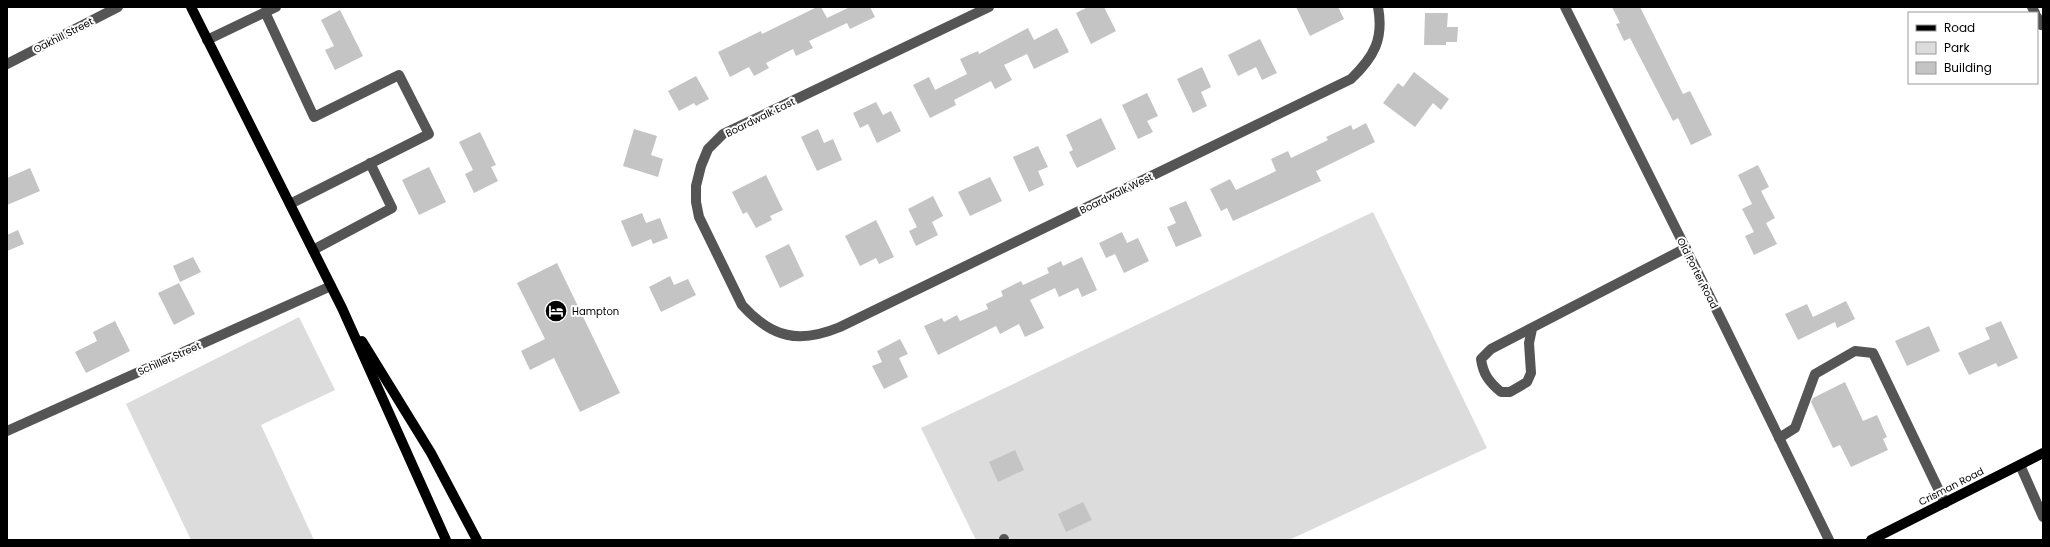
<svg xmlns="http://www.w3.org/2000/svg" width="2050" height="547" viewBox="0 0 2050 547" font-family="Poppins,sans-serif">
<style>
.green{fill:#dcdcdc}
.building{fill:#c4c4c4}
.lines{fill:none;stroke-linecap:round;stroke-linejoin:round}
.minor{stroke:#555;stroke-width:10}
.major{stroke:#000;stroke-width:10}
.labels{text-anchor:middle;stroke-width:4;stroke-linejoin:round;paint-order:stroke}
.street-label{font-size:10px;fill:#000;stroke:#fff}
.poi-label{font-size:10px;fill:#000;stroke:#fff;text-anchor:start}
</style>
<rect width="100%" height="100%" fill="#fff"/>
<g class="green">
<polygon points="1373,212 1487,448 1289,540 976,540 921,428"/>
<polygon points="299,317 335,390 261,425 314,540 191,540 126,404"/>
</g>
<g class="building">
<polygon points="817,7 821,7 827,18 850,7 870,7 875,17 850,29 847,23 809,41 813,48 796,56 793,49 766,63 769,68 754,76 749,67 730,77 718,52 761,31 762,34"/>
<polygon points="1088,7 1104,7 1116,31 1091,44 1076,13"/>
<polygon points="1296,7 1338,7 1344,19 1310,36"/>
<polygon points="1612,7 1640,7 1683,94 1690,91 1712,135 1691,145 1678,118 1673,121 1630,38 1624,41 1616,24 1620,23"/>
<polygon points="340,10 363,56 335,70 325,50 334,46 321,20"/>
<polygon points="1425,13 1448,13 1447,27 1458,27 1457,42 1446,42 1446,45 1424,45"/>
<polygon points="1028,28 1034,40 1057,28 1069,52 1034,69 1027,54 1004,65 1012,80 995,89 991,81 954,100 956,105 930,118 913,85 929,77 935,90 967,74 960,59 978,51 979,54"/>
<polygon points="1260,39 1277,73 1262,80 1256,67 1238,76 1228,55"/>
<polygon points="1202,67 1211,87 1201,92 1207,106 1193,113 1177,79"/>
<polygon points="1414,72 1449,99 1441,110 1433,103 1415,127 1383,103 1398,83 1403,87"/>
<polygon points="696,76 709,99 696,106 694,103 679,111 668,91"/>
<polygon points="1147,93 1158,116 1147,121 1153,132 1138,139 1122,105"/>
<polygon points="876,102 883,115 891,111 901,131 877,143 868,124 860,128 853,113"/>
<polygon points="1101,118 1116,149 1077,168 1069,152 1073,150 1066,135"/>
<polygon points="1366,123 1375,142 1316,171 1321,181 1233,221 1227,208 1221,211 1210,189 1230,179 1236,190 1276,171 1271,159 1288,151 1291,158 1328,140 1326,137 1351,125 1353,130"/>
<polygon points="634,129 657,136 651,155 663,159 658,177 623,166"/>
<polygon points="818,129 824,143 833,139 842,160 817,171 801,137"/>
<polygon points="480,132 496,165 491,167 498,181 474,193 465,174 473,170 459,142"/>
<polygon points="1038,146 1048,167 1038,171 1044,185 1029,192 1013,157"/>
<polygon points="1758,165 1769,187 1761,191 1775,218 1766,223 1777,244 1754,255 1745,236 1754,232 1742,209 1752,204 1738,175"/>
<polygon points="429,167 446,202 419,215 402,180"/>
<polygon points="30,168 40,191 7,205 7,178"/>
<polygon points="766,175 783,210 770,216 772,220 756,228 747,212 743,214 732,192"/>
<polygon points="990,177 1002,201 970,216 958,192"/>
<polygon points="933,196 943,216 932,222 938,235 916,246 909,231 917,227 908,209"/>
<polygon points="1186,201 1202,236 1176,247 1167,227 1176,223 1169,208"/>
<polygon points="642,213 646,223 660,218 668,238 653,244 651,239 632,247 621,221"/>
<polygon points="876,220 894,257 879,264 876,258 860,266 845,236"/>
<polygon points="18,230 24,244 7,251 7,235"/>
<polygon points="1122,232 1127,243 1138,238 1149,261 1124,273 1115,254 1106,258 1099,243"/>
<polygon points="789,244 804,276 780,288 765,256"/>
<polygon points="193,257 201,272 180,282 173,266"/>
<polygon points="1082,257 1097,290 1082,297 1078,288 1059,297 1055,288 1030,300 1044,328 1025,337 1019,324 1000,334 996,326 938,355 924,326 942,318 944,322 957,315 960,321 988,309 986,304 1003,296 1001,291 1021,281 1023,285 1049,273 1047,268 1061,261 1063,266"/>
<polygon points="557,263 620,393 580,412 554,358 530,370 521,351 545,339 517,283"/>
<polygon points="670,276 674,285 688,279 696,295 661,312 649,287"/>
<polygon points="179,283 195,314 174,325 158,293"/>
<polygon points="1846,301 1855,319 1837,328 1835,322 1798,340 1785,314 1807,304 1813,317"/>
<polygon points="115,321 130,351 86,373 75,352 97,341 93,332"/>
<polygon points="2001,321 2018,358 1998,367 1996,363 1969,375 1958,353 1990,339 1985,328"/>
<polygon points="1929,326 1940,351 1907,366 1895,341"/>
<polygon points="900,339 908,354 899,358 908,377 884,389 872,366 882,362 877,351"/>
<polygon points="1845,382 1863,421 1877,415 1887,437 1883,439 1888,450 1851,467 1840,445 1833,448 1811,402 1813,398"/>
<polygon points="1015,450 1024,470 998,482 989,462"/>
<polygon points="1083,502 1092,520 1066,532 1058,514"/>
</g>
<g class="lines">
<g class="minor">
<path d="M989,7L723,134L708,149L701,166L696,186V202L699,217L742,305C772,338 799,344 840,327L1351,79C1374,57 1384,39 1378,7"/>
<polyline points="1565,7 1724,325 1829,540"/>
<polyline points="2032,7 2035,13"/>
<polyline points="265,12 314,117 399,75 429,134 290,204"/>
<polyline points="2037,17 2041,25 2043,24"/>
<polyline points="207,40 276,7"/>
<polyline points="7,64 118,7"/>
<polyline points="313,250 392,208 370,163"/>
<path d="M1532,329L1529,343L1531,373L1527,382L1510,392H1501C1489,382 1483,374 1481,359L1491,349L1686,248"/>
<polyline points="7,431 331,286"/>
<polyline points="1779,438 1795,428 1815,374 1855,351 1873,353 1945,503"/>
<polyline points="2020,465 2043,517"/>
<polyline points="1004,539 1004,540"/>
</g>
<g class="major">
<polyline points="191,7 342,308 446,540"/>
<polyline points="362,341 431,453 477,540"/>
<polyline points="1871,540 2043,453"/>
</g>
</g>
<defs>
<g id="hotel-disc" transform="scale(1.15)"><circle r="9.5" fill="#000" stroke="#fff"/><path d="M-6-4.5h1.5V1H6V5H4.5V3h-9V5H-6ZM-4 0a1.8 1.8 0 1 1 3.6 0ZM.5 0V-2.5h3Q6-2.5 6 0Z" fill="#fff"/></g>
</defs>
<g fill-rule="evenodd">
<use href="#hotel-disc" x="556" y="311"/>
</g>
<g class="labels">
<g class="street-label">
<text transform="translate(63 35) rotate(-27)" y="4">Oakhill Street</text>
<text transform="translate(760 117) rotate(-26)" y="4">Boardwalk East</text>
<text transform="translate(1116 193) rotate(-26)" y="4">Boardwalk West</text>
<text transform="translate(1698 273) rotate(63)" y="4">Old Porter Road</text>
<text transform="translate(169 358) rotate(-24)" y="4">Schiller Street</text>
<text transform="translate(1951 486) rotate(-27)" y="4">Crisman Road</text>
</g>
<g class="poi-label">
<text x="572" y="315">Hampton</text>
</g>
</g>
<rect width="2050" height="547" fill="none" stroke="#000000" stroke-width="16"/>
<rect x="1908" y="12" width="130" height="72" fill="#ffffff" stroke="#999999"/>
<rect x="1916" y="25" width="20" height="6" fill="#000000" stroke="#999999"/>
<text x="1944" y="32" font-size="12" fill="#000000">Road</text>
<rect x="1916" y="42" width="20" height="12" fill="#dcdcdc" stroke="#999999"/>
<text x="1944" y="52" font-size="12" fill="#000000">Park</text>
<rect x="1916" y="62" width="20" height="12" fill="#c4c4c4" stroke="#999999"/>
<text x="1944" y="72" font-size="12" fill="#000000">Building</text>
</svg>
